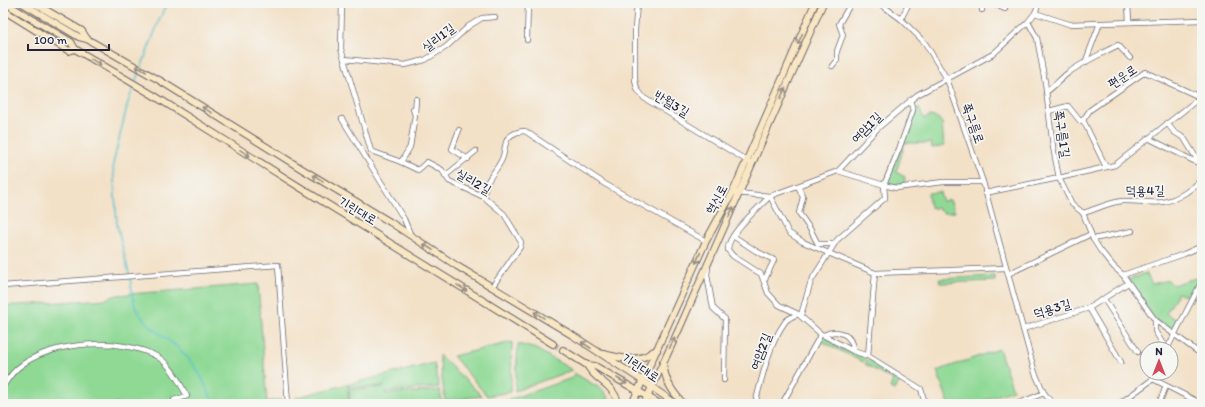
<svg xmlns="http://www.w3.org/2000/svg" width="1205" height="407" viewBox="0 0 1205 407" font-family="Itim,'Poor Story',sans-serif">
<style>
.green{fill:#8fd995;stroke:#587e68}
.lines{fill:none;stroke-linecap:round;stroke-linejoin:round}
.stream{stroke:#53bfcd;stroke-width:1.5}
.secondary-tunnel{stroke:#c9bbab;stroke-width:6;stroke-dasharray:6 3;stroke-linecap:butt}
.street-casing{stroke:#6b656c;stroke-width:6}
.secondary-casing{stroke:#6b656c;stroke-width:8}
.street{stroke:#fff;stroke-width:4.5}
.secondary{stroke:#f9e7c3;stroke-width:6}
.oneway{stroke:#988e86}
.labels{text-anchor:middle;stroke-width:3.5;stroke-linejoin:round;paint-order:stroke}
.street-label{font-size:13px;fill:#22223b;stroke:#f6f6f2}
</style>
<rect width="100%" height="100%" fill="#f6f6f2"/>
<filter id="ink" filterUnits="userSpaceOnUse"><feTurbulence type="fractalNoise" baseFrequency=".025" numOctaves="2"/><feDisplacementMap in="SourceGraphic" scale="8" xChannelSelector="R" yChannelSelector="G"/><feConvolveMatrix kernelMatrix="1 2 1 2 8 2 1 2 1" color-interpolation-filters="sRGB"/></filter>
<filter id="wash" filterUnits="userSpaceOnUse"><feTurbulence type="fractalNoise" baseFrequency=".012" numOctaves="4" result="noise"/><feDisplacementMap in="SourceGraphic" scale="16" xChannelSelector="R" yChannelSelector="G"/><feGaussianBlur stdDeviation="0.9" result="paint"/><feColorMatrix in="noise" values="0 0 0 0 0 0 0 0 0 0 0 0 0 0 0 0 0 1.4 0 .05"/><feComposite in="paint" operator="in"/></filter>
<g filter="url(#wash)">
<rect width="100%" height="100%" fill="#f3e1c7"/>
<g class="green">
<polygon points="919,108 924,119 930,116 938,118 942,123 944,146 932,148 931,143 903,143 914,110"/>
<polygon points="903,144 903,150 896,172 905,177 904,186 896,187 885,185"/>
<polygon points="940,192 941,197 943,201 950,200 955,212 944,213 937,208 931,208 929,203 928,193"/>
<polygon points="1146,273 1152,284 1168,280 1173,285 1199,277 1189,297 1178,293 1166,314 1177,320 1172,329 1170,330 1155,319 1128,280"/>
<polygon points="995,276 995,281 940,283 939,279"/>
<polygon points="258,284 267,402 280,399 280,404 3,404 3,306 106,299 117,295"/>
<polygon points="821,335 866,358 863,362 819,340"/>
<polygon points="512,342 511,392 487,396 453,356"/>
<polygon points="518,344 536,349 572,370 515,391"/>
<polygon points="999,349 1013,390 974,404 949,404 937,371"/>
<polygon points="439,355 477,391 482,396 445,401"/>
<polygon points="868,359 901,380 894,390 890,388 893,380 865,364"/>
<polygon points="434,363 439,387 385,392 385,394 440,390 442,404 350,404 349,390 384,387 384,386 348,388 348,404 296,404 295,398 348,384 348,387 350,384"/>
<polygon points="574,373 603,390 612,404 505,404 505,401 572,378"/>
</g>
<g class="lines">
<g class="stream">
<polyline points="141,68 160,18 167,3"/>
<polyline points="135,83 139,72"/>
<polyline points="129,274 117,225 113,164 128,102 134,87"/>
<path d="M130,278C132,287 132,300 136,308C144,325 164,336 178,348C195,363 206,383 213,404"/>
</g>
</g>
</g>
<g filter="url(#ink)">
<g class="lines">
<polyline class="secondary-tunnel" points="553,344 563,350"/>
<g class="street-casing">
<g id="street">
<polyline points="342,3 341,49 371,151"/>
<polyline points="637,3 635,30 635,80 637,89 644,98 749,162"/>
<polyline points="879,3 901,19 925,43 947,79 983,182 1035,373 1044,393 1053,404"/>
<polyline points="980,3 982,5 982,10"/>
<polyline points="992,3 1005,9"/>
<polyline points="1128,3 1129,22"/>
<polyline points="1035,13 1039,3"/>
<polyline points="901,19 909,3"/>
<polyline points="1028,22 1037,38 1045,82 1053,147 1059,178 1072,204 1083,213 1093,239 1100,250 1114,267 1123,275 1155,320 1198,352 1202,353"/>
<polyline points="527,40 528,3"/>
<polyline points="344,59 405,65 425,60 446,47 469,26 482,18 495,17"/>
<polyline points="1085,63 1100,23"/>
<polyline points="832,66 837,60 837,51 843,35 839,24 851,3"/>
<path d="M1046,92C1054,87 1060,79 1068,73C1083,62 1101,54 1118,45L1130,58"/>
<polyline points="1049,111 1068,106 1080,121 1083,120"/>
<polyline points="415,113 416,99"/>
<polyline points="342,119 404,219 411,236"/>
<polyline points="1167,123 1174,132 1184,138 1200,164"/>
<polyline points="459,130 452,149 468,159"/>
<polyline points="1148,138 1202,165"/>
<polyline points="371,151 401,162 418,170 427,162 442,170 449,181 484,197 504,214 521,242 520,247 492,287"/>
<polyline points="401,162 410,147 415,115 413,109"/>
<polyline points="1106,167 1083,120 1090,110 1145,72 1202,98"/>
<polyline points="838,171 884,185 896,188 943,182 983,182"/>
<polyline points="445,176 476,151"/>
<polyline points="798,186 803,197 799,213 810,229 818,244 834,244"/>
<polyline points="736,193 770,196 838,171 878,128 917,95 993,54 1028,22 1035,13 1069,24 1202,20"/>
<polyline points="985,193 1059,178 1115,165 1202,96"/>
<path d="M484,197C483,181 496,173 502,159C505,153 504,144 508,138C513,133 518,131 525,131L605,184L706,241"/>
<path d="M1083,213C1094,210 1110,202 1122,201C1148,200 1160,209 1185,193C1191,189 1197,185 1202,179"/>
<polyline points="733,236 756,251 774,260 764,281"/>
<polyline points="1093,239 1132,231"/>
<polyline points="708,267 707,275 713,308 725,319 724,380"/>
<polyline points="1008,274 1091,234"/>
<polyline points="1123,275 1184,254 1202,246"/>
<polyline points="3,286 278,265 288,404"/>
<polyline points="1104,299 1138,352"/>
<polyline points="1089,308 1121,362"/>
<path d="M798,314L779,305L768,293L761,274L733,256L728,250C727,234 759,208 770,196L789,233L803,242L875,273L1006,268"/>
<polyline points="801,315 811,281 837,240 885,198 884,185 899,149 913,110 910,100"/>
<polyline points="1155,320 1155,331 1166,349"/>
<polyline points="1023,329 1089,308 1128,283"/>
<path d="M824,335C837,328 853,334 853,351"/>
<polyline points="1167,349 1202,281"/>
<polyline points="868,356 875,273"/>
<polyline points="1153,379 1202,404"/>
<path d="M3,387C8,378 14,370 23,364C55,341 123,337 158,357C172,366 179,382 187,396L174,400"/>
<path d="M755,404C762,378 769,344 785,322C788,318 794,316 798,314L821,334L853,351L868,356L921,389L925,404"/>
<polyline points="782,404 821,334"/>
<polyline points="1017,404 1044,393"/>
<polyline points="1119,404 1153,379 1155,373"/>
<polyline points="1159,404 1166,386"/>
</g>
</g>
<g class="secondary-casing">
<g id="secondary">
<polyline points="5,3 71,42 75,49 153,95 293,183 553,344"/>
<polyline points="22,3 79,37 87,39 159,80 302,169 390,222 457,266 572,335 643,381 676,404"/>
<polyline points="34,3 82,31 87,39"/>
<polyline points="3,10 69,51 75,49"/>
<polyline points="563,350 587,365 595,366 660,404"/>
<path d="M604,354C617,357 633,362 646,356C650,354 652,351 657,350"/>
<path d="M663,363C665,379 670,389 681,401V404"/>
<path d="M587,365C597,383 611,381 619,404"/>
<polyline points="632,404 706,241 733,192 815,3"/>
<polyline points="644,404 680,327 823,3"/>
</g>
</g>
<use href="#street" class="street"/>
<use href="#secondary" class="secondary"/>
</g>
<defs><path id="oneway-shaft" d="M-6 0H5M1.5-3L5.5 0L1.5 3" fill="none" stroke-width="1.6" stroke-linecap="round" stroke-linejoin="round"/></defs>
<g class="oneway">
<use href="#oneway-shaft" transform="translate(800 39) rotate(114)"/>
<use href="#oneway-shaft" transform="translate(96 62) rotate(31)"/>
<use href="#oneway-shaft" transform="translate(141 69) rotate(-150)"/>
<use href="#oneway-shaft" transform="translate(783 93) rotate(-66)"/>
<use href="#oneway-shaft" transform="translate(207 110) rotate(-148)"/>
<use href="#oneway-shaft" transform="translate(245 153) rotate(32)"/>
<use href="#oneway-shaft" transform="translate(318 178) rotate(-148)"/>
<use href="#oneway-shaft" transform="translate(731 212) rotate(-66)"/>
<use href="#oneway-shaft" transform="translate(428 247) rotate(-147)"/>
<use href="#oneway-shaft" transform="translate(698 258) rotate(113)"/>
<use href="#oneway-shaft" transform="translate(462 288) rotate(31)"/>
<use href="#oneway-shaft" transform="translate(539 315) rotate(-149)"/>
<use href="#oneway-shaft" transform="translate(672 343) rotate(-64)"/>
<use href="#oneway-shaft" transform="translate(586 345) rotate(-147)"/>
<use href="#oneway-shaft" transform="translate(622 381) rotate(30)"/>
</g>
</g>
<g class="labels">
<g class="street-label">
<text transform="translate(438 37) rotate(-37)" y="5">실리1길</text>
<text transform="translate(1122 76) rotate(-34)" y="5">편운로</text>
<text transform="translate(672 103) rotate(31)" y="5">반월3길</text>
<text transform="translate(974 123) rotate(71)" y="5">쪽구름로</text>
<text transform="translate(866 127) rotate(-45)" y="5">여암1길</text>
<text transform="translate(1063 134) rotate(82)" y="5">쪽구름1길</text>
<text transform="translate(474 181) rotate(30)" y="5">실리2길</text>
<text transform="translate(1145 190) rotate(-1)" y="5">덕용4길</text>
<text transform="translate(716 199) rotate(-62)" y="5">혁신로</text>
<text transform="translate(358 210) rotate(31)" y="5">기린대로</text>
<text transform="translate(1052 308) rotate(-17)" y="5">덕용3길</text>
<text transform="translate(760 351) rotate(-69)" y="5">여암2길</text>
<text transform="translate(641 367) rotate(33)" y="5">기린대로</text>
</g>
</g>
<rect width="1205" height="407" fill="none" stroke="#f6f6f2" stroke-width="16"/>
<g transform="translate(1159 361)"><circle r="19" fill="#f6f6f2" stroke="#a1a1a9"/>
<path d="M0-3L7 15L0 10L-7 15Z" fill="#d1495b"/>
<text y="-6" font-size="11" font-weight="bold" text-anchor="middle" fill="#22223b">N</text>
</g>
<path d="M28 44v6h81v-6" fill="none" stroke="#22223b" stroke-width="2"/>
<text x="34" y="44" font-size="12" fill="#22223b" stroke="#f6f6f2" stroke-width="3" paint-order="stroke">100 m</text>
</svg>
